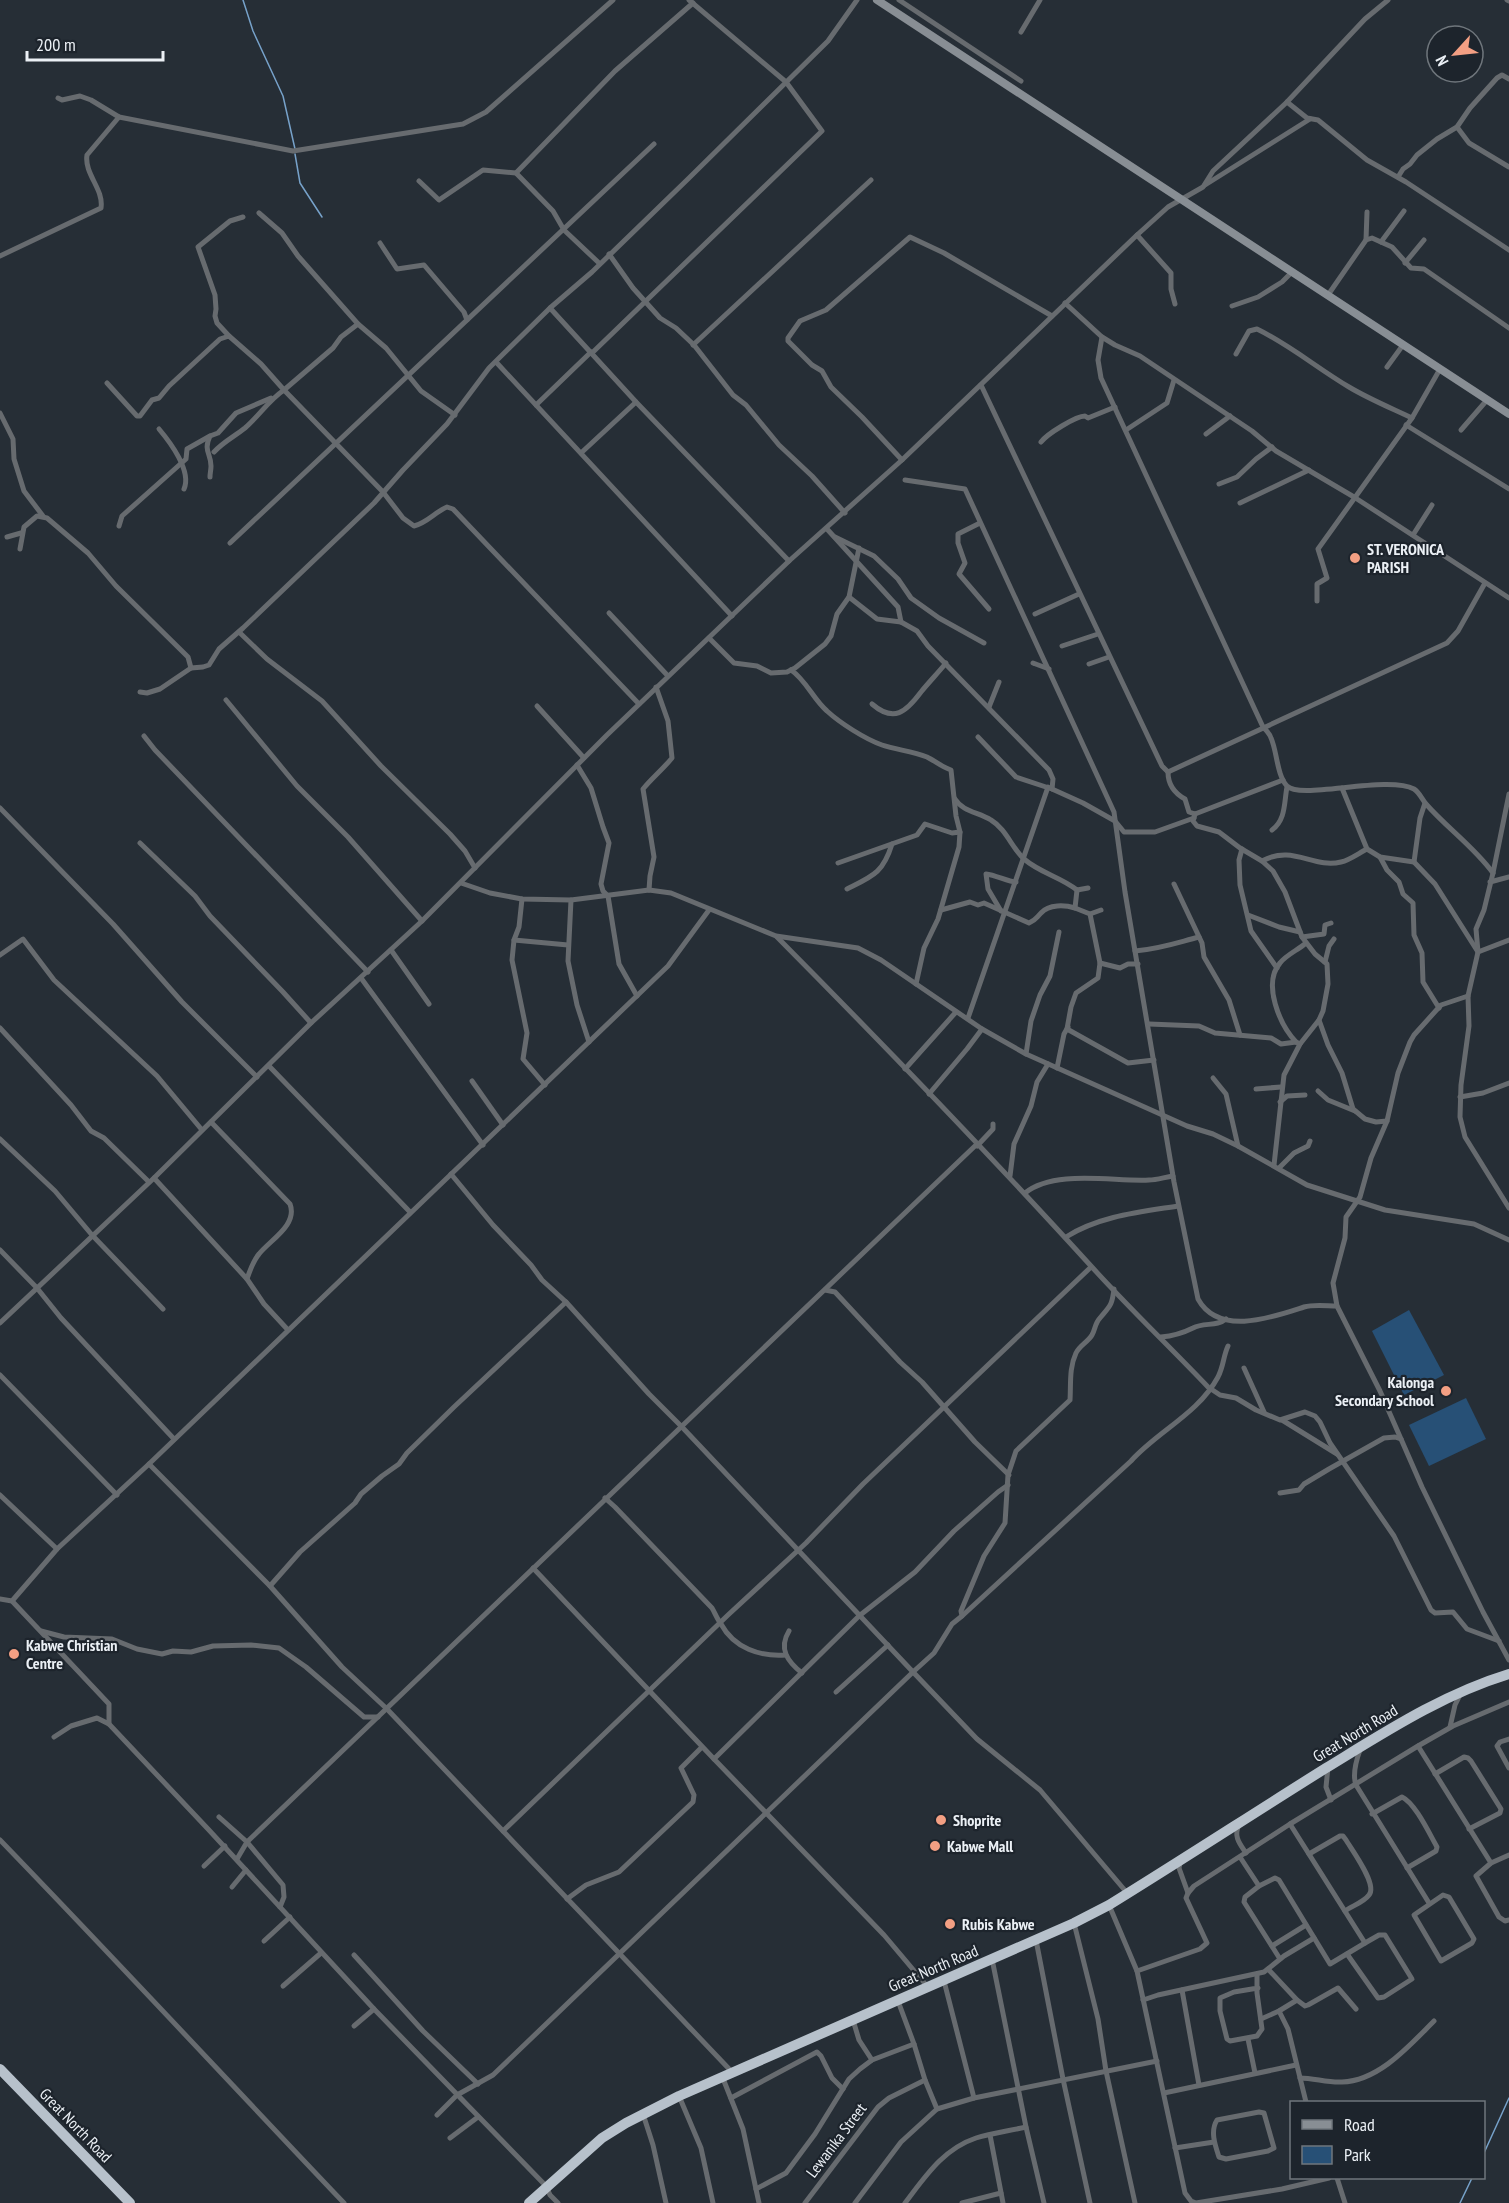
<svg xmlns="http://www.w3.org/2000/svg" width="1509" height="2203" viewBox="0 0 1509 2203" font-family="'PT Sans Narrow',sans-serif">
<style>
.green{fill:#275076}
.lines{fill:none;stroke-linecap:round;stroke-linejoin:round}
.stream{stroke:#77a2ca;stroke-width:1.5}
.street{stroke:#676b6f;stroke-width:5}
.secondary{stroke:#888e94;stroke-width:8}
.highway{stroke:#b7c1cb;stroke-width:10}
.poi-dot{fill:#f39f83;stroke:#1d242c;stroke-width:2}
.labels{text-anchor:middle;stroke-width:4.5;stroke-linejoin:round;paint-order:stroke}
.poi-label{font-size:16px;font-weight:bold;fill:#ebf0f5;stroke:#1d242c;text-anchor:start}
.street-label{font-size:16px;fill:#ebf0f5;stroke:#1d242c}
</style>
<rect width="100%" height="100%" fill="#262e36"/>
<g class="green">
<polygon points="1409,1310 1444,1375 1404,1395 1372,1331"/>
<polygon points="1466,1398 1486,1439 1429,1466 1409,1425"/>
</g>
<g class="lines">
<g class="stream">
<polyline points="243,0 253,31 283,96 295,149"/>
<polyline points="295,154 300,183 322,217"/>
<polyline points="1484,2153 1509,2098"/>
<polyline points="1460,2203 1472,2178"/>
</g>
<g class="street">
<polyline points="899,0 1021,81"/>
<polyline points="1507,0 1509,1"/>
<polyline points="1021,32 1040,0"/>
<polyline points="58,98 62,100 80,96 91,100 119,117 293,151 463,124 486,112 613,0"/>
<polyline points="1287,102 1307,118 1318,120 1367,160 1406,182 1509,250"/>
<polyline points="1457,127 1469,143 1509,167"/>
<polyline points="516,173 615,71 693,3"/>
<polyline points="1398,177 1403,169 1410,164 1417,155 1437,139 1457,127 1470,108 1497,78 1502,75 1509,79"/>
<polyline points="419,181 439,200 483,170 516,173 553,211 564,230 599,263"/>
<polyline points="1205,185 1310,119"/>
<polyline points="1137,235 1171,273 1171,289 1175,304"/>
<polyline points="1366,240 1367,212"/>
<polyline points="1381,242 1404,211"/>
<polyline points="380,243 397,269 424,265 464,312 467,320"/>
<polyline points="609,254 633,288 660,318 676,328 694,345 733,395 746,405 779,445 812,476 845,513"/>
<path d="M0,256L101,208C104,189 84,174 87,155L119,117"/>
<polyline points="1405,263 1424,240"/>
<polyline points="1328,295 1366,240 1372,238 1392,247 1411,268 1424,269 1509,328"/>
<polyline points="1065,303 1102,337 1115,345 1140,356 1252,431 1276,451 1354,497 1509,598"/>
<polyline points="1232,306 1258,297 1282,282 1292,272"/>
<polyline points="550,308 636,402 789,561"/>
<polyline points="358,324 386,348 421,391 455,415"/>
<polyline points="229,336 217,323 215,316 216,309 215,295 198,247 230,221 243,217"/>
<path d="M1102,337L1098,360L1101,378L1263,727C1266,730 1270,734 1271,738C1277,751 1277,776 1287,786C1300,800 1387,775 1414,789C1419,792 1422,799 1426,804C1447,828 1474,847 1493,873"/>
<polyline points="693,345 871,180"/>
<polyline points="592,353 822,131 786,82 689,0"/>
<path d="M1236,354L1249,331L1257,329C1290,345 1317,368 1349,387C1369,399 1391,408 1412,418"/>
<polyline points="496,362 732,616"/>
<polyline points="1387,367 1403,345"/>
<polyline points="107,383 137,416 140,416 152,400 159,398 169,386 220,339 229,336 261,364 284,390 333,348 341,337 358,324 298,256 282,233 259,213"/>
<polyline points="981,385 1162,766 1168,772 1447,643 1458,631 1485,583"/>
<polyline points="536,405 591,352"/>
<polyline points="0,413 13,439 14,459 24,491 43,516"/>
<polyline points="1406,425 1509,489"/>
<path d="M159,429C170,442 192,471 184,489"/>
<polyline points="1126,430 1167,403 1174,380"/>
<polyline points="1461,430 1487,400"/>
<polyline points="1206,434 1230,416"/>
<path d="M1041,442C1047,434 1076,416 1085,416L1088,418L1115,407"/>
<path d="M214,452C223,442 235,436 245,428C259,416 269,400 284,390L383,492L403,518L414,526C427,523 435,512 447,507L453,509L639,704"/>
<polyline points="581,453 636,402"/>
<polyline points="902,460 862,417 831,387 822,371 812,365 788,341 788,338 800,321 826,310 910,237 944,253 1052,316"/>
<path d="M210,477C210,473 211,470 211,466C211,453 203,451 210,436L218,433L236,413L271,398"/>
<path d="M905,480L965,489L1114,812L1125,892L1174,1182L1198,1299C1219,1337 1273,1317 1304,1307C1314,1304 1327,1306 1337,1306L1380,1391L1422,1487L1483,1612L1509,1660"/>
<polyline points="1219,484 1237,477 1256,459 1272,447"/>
<polyline points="1240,503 1309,470"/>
<polyline points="980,523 958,534 958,543 965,563 959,574 989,609"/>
<polyline points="119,526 122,516 186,459 187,449 210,436"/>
<polyline points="827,529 898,607 901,622 917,631 928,646 1049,770 1053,779 1052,789"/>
<polyline points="1413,535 1432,505"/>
<polyline points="7,537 21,533"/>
<polyline points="835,537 874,556 898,579 911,598 939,618 984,643"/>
<polyline points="230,543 654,144"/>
<polyline points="20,549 24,527 37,516 47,518 88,553 116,586 188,657 191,668"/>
<polyline points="849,597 877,619 901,622"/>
<polyline points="1317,601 1317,584 1327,578 1318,549 1412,418 1440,369"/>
<polyline points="609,613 668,676"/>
<polyline points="1035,614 1079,594"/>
<polyline points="239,632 267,659 322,701 381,766 450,834 465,851 475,868"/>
<polyline points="709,638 734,663 757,666 771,673 787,672 795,668 825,644 831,636 837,614 849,597 859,548"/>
<polyline points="1062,646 1098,634"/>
<polyline points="1033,663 1049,669"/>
<polyline points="1089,664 1109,657"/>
<path d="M791,670C806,680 813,699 827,711C840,723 865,739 882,745C897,750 912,751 927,757C935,761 942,767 951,770L956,816L960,832L959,847L938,919L924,948L916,984"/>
<polyline points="140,692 147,693 160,689 191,668 203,667 209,665 219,649 243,628 374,503 403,470 447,424 489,368 550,308 592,272 689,178 828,41 857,0"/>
<polyline points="226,700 297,786 348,837 422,921"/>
<path d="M872,704C894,723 906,712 921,692C929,682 938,673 946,663"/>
<polyline points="537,706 584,758"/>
<polyline points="989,707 999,682"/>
<polyline points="144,736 155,750 368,972"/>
<polyline points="978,737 1016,777 1052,789 1083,803 1115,821 1124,832 1155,832 1194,818"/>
<polyline points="577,765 591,788 603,827 609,843 601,884 603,891 608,896 619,964 637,996"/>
<path d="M1168,772C1168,785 1174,793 1185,799L1189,812L1195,814"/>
<polyline points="1342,788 1367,849 1380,857 1414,862"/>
<polyline points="1509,794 1493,873 1484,910 1476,929 1478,952 1468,996 1469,1026 1461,1085 1460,1117 1465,1137 1509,1208"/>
<path d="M955,799C963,812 979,812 991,820C1006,829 1012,848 1024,859C1040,873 1061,877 1077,890L1088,888"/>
<polyline points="1425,803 1420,818 1414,862 1435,884 1478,952 1509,940"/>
<polyline points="0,808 113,924 182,1002 257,1077"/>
<polyline points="1195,814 1193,821 1197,826 1219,832 1240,848 1262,861 1273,871 1285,892 1302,937 1315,954 1327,964 1328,984 1323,1011 1319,1020 1328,1045 1342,1073 1353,1109 1365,1119 1376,1122 1387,1121"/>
<polyline points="1195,814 1283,780"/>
<path d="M1272,830C1286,820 1284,802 1287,787"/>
<polyline points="140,843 195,896 210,916 283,992 311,1023"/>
<polyline points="1242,849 1239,860 1240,885 1251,931 1277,968"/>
<polyline points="1380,857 1387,870 1399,882 1403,894 1413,903 1414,935 1422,953 1423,982 1439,1008"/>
<path d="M1262,861C1293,844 1313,869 1341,862C1350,860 1359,853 1367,849"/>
<polyline points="838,863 917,835 925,824 952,833 960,832"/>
<polyline points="1490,882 1509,877"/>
<polyline points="461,883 490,893 522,899 571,900 649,890 671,893 776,936 858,948 881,960 982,1029 1026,1054 1187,1126 1213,1134 1238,1146 1307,1185 1385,1210 1474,1224 1509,1240"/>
<polyline points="1174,884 1202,943 1204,957 1229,1000 1240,1035"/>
<path d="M847,889C873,876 883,873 892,844"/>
<path d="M649,890L650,876L654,857L643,789C652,778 663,769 672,758L668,721L656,687"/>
<polyline points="522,899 519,927 514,940 512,960 527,1033 523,1059 545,1085"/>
<polyline points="571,900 568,961 577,1005 589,1042"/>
<polyline points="1075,908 1090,914 1100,963"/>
<path d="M941,910L970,902L978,905L984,903L1029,923C1036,920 1036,918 1041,913C1049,904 1065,905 1075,908L1077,890"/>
<path d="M1001,911L988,889L986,874C996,875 1008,882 1016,882"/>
<polyline points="1090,914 1101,910"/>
<polyline points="1248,915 1279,927 1300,932"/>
<path d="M777,937C884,1045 989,1154 1091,1266C1128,1307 1169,1346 1208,1387L1220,1395L1236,1398L1256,1410L1280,1420L1305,1412L1315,1416L1320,1422L1330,1443L1394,1536L1431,1610L1435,1613L1453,1612L1467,1629L1499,1641"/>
<polyline points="1302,937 1324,934 1325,925 1331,923"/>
<polyline points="514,940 568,945"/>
<polyline points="391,950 429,1004"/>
<path d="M1135,951C1160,949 1176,943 1199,937"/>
<polyline points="0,955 23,939 54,980 157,1076 202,1130"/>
<polyline points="1325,962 1329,946 1334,939"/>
<polyline points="1138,964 1128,964 1120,968 1100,963 1098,978 1076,993 1071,1007 1067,1029 1128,1063 1154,1060"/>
<polyline points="361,978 483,1145"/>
<polyline points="968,1018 1048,787"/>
<polyline points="1149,1024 1199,1026 1215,1033 1271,1038 1281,1044 1296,1042 1300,1044"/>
<polyline points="0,1028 71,1105 91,1131 104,1138 149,1182"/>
<path d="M1296,1042C1280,1025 1262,984 1280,963C1286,955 1298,950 1306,943"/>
<polyline points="1026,1054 1031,1021 1040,995 1050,976 1059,932"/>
<polyline points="269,1066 410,1212"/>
<polyline points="1057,1068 1064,1034 1068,1027"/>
<polyline points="905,1069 956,1012"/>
<polyline points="1213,1078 1226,1094 1238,1146"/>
<polyline points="472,1081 503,1125"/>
<polyline points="1256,1089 1281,1087"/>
<polyline points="1318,1091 1328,1100 1355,1111"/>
<polyline points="929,1094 967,1049 982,1029"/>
<polyline points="1460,1097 1483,1093 1509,1083"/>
<polyline points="1280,1102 1287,1096 1305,1095"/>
<path d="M211,1122L290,1204C298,1225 270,1240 259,1254C253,1261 250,1270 247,1279"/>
<polyline points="0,1139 55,1191 92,1235 163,1309"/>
<polyline points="977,1146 993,1129 993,1124"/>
<polyline points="1274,1165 1284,1075 1300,1044 1319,1020"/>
<polyline points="1279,1168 1294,1153 1308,1146 1310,1141"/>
<path d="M451,1174L493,1225L531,1265L542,1280L566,1302L649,1394L682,1427L913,1672L934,1653L952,1624L962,1616L961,1611L984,1556L1005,1523L1008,1475L1016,1451L1070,1400C1071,1384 1069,1368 1076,1353C1080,1345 1088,1342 1092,1335C1095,1330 1095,1323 1100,1318C1110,1306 1112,1306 1114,1289"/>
<polyline points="1010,1176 1014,1144 1031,1106 1037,1082 1048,1064"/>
<polyline points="154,1178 247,1279 264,1304 288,1330"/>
<path d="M1025,1193C1055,1169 1114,1182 1149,1180C1157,1180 1165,1177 1173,1176"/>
<path d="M1066,1237C1099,1216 1140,1212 1178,1206"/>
<polyline points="0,1250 37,1288 61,1318 174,1439"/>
<polyline points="825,1290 835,1292 900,1362 922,1382 975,1442 1009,1475"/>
<polyline points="1337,1306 1333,1283 1345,1238 1346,1217 1360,1197 1371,1158 1387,1121 1398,1073 1410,1042 1414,1035 1441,1005 1468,996"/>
<polyline points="0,1323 154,1178 311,1023 422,921 607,735 789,561 902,460 1137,235 1168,207 1203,187 1213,171 1287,102 1365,19 1388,0"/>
<path d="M1161,1337C1173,1336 1183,1333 1193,1328C1204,1322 1217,1327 1226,1319"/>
<polyline points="1244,1368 1264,1412"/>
<polyline points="0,1375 117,1495"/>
<polyline points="1282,1420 1337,1454"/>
<polyline points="149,1464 270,1586 342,1667 387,1709 732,2072"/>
<polyline points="1280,1493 1299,1490 1304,1484 1329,1469 1384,1438 1395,1437 1401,1439"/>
<polyline points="0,1495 57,1549"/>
<path d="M605,1498L615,1507L712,1608C715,1613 717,1619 721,1624C734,1648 760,1657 786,1655"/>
<polyline points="533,1568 714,1759"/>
<polyline points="270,1586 300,1552 355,1503 361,1494 382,1476 399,1464 407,1453 454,1407 566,1302"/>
<polyline points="0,1599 12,1601 109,1704 109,1724"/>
<polyline points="12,1601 57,1549 149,1464 668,966 709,910"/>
<path d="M962,1616L1131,1461C1158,1431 1198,1414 1218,1377C1224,1365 1223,1357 1228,1346"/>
<polyline points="41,1631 64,1637 112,1639 137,1649 162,1654 173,1651 191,1652 213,1646 251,1645 279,1648 306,1667 364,1717 378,1717"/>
<path d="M789,1631C778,1649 788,1662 802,1673"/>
<polyline points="836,1692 888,1645"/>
<polyline points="1450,1727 1455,1705 1460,1695"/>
<polyline points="54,1737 71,1726 97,1718 109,1724 208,1829 374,2009 546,2186 550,2195 558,2203"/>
<polyline points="1509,1739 1500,1742 1497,1746 1509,1768"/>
<polyline points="1418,1746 1491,1863"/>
<path d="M1360,1750C1356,1761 1352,1774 1356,1785L1429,1903"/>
<polyline points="1328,1767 1326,1787 1331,1800"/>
<polyline points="1435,1774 1464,1757 1468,1758 1471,1761 1501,1809 1500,1813 1469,1829"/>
<path d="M1372,1814L1402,1797C1415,1803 1429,1833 1437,1847L1436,1851L1407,1868"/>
<polyline points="219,1817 247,1842 283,1885 284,1897 280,1907"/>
<polyline points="1290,1824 1365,1943 1379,1935 1385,1935 1412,1979 1384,1997 1378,1998 1347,1954"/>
<path d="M1239,1825C1233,1836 1240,1844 1246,1853"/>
<polyline points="503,1831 728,1615 806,1543 863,1484 1091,1267"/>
<path d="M0,1840C116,1960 229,2082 344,2203"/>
<path d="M1309,1854L1340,1836H1343L1346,1840C1352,1850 1378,1885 1369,1895C1364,1902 1352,1906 1345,1911"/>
<polyline points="1509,1855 1491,1863 1476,1876 1499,1917 1505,1921 1509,1920"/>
<polyline points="1240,1857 1259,1886 1245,1897 1244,1902 1280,1959"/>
<polyline points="237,1859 247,1842 977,1144"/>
<polyline points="1180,1863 1179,1868 1188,1893"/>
<polyline points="204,1866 225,1846"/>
<polyline points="1259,1886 1275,1878 1279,1880 1330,1964 1365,1943"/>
<polyline points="232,1887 246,1870"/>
<polygon points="1443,1895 1449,1897 1474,1939 1472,1943 1441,1961 1414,1915"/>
<polyline points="567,1899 586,1885 619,1872 693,1802 694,1795 681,1768 702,1747"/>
<polyline points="1109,1905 1137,1971 1185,2193 1191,2201 1196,2203 1282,2189 1329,2178"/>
<polyline points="1074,1923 1098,2019 1106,2071 1135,2203"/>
<polyline points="1036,1940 1063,2079 1090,2203"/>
<polyline points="264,1941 290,1917"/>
<polyline points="1272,1946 1306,1925"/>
<polyline points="354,1955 423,2031 478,2084"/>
<polyline points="992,1959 1026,2127 1044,2203"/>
<polyline points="1268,1969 1297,2000"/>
<polyline points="1137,1971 1200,1949 1207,1943 1186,1898 1188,1893 1194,1886 1290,1824 1418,1746 1453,1726 1509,1702"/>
<polyline points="1257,1975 1257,1993 1262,2029 1257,2036 1230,2041 1227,2039 1220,2011 1220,1998 1234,1992 1258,1988"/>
<polyline points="944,1981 974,2098"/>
<polyline points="283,1986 321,1953"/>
<polyline points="927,1986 884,1935 714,1759 859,1616 915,1572 954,1531 998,1492 1008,1485"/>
<polyline points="1182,1990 1199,2085"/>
<polyline points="1143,2000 1158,1995 1264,1972 1284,1956 1314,1938"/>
<polyline points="898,2001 914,2044"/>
<polyline points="1279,2011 1288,2029 1306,2102"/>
<polyline points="1261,2019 1279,2011 1297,2000 1305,2006 1308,2005 1338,1988 1356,2009"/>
<polyline points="853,2020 859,2040 872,2060"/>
<polyline points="354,2026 374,2009"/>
<polyline points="1248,2039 1255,2073"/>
<polyline points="722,2076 743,2129 759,2203"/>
<path d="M1300,2078C1314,2078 1328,2083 1342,2082C1379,2081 1410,2045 1434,2021"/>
<polyline points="1164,2093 1296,2065"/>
<polyline points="679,2096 701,2148 713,2203"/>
<polyline points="731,2098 817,2052 821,2056 832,2078 843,2089"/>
<path d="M1259,2112L1264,2113L1274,2148L1268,2151L1226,2159L1219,2157C1215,2145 1210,2131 1217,2120Z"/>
<polyline points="643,2114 653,2145 666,2203"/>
<polyline points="437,2115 457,2095 493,2075 913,1672 977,1739 1040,1790 1128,1894"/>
<polyline points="990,2135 1003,2203"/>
<polyline points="450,2138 478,2117"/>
<polyline points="1175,2148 1214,2142"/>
<polyline points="1337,2178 1345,2203"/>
<polyline points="756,2189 786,2173 815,2134 849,2079 860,2069 872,2060 914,2044 925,2080 937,2109"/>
<polyline points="805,2203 878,2107 889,2098 925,2080"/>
<polyline points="855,2203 901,2142 937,2109 974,2098 1157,2061"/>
<path d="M905,2203C925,2177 943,2149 976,2138C992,2133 1009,2131 1026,2127"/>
<polyline points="962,2203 1001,2193"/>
</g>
<polyline class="secondary" points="877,0 1509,414"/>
<g class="highway">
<polyline points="0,2069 130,2203"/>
<path d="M529,2203L602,2138L626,2123L679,2096L1074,1923L1109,1905C1182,1860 1254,1813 1326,1768C1385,1732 1443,1694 1509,1674"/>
</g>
</g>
<g class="poi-dot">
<circle cx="1355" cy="558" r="6"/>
<circle cx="1446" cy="1391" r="6"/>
<circle cx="14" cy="1654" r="6"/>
<circle cx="941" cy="1820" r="6"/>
<circle cx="935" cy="1846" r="6"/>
<circle cx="950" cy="1924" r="6"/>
</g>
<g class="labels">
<g class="poi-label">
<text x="1367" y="555">ST. VERONICA<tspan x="1367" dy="18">PARISH</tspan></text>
<text x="1434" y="1388" text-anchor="end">Kalonga<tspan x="1434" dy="18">Secondary School</tspan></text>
<text x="26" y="1651">Kabwe Christian<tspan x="26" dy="18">Centre</tspan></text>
<text x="953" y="1826">Shoprite</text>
<text x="947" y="1852">Kabwe Mall</text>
<text x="962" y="1930">Rubis Kabwe</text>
</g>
<g class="street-label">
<text transform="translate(1355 1733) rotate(-31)" y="6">Great North Road</text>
<text transform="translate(933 1968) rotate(-23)" y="6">Great North Road</text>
<text transform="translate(76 2125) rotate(46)" y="6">Great North Road</text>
<text transform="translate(836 2140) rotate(-53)" y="6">Lewanika Street</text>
</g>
</g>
<rect x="1290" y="2101" width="195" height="78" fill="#1d242c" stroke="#6f767c" stroke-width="1.5"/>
<rect x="1302" y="2120" width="30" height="9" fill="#888e94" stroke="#6f767c" stroke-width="1.5"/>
<text x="1344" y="2131" font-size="18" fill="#ebf0f5">Road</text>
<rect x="1302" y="2146" width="30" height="18" fill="#275076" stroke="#6f767c" stroke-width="1.5"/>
<text x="1344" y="2161" font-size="18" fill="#ebf0f5">Park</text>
<g transform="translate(1455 54) rotate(243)"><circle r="28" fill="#1d242c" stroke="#6f767c" stroke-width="1.5"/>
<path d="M0-4.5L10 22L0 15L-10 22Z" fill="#f39f83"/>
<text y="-9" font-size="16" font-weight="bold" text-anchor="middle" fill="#ebf0f5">N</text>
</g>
<path d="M27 51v9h136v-9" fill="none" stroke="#ebf0f5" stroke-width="3"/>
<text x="36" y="51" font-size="18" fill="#ebf0f5" stroke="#1d242c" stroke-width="4.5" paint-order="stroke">200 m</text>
</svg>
